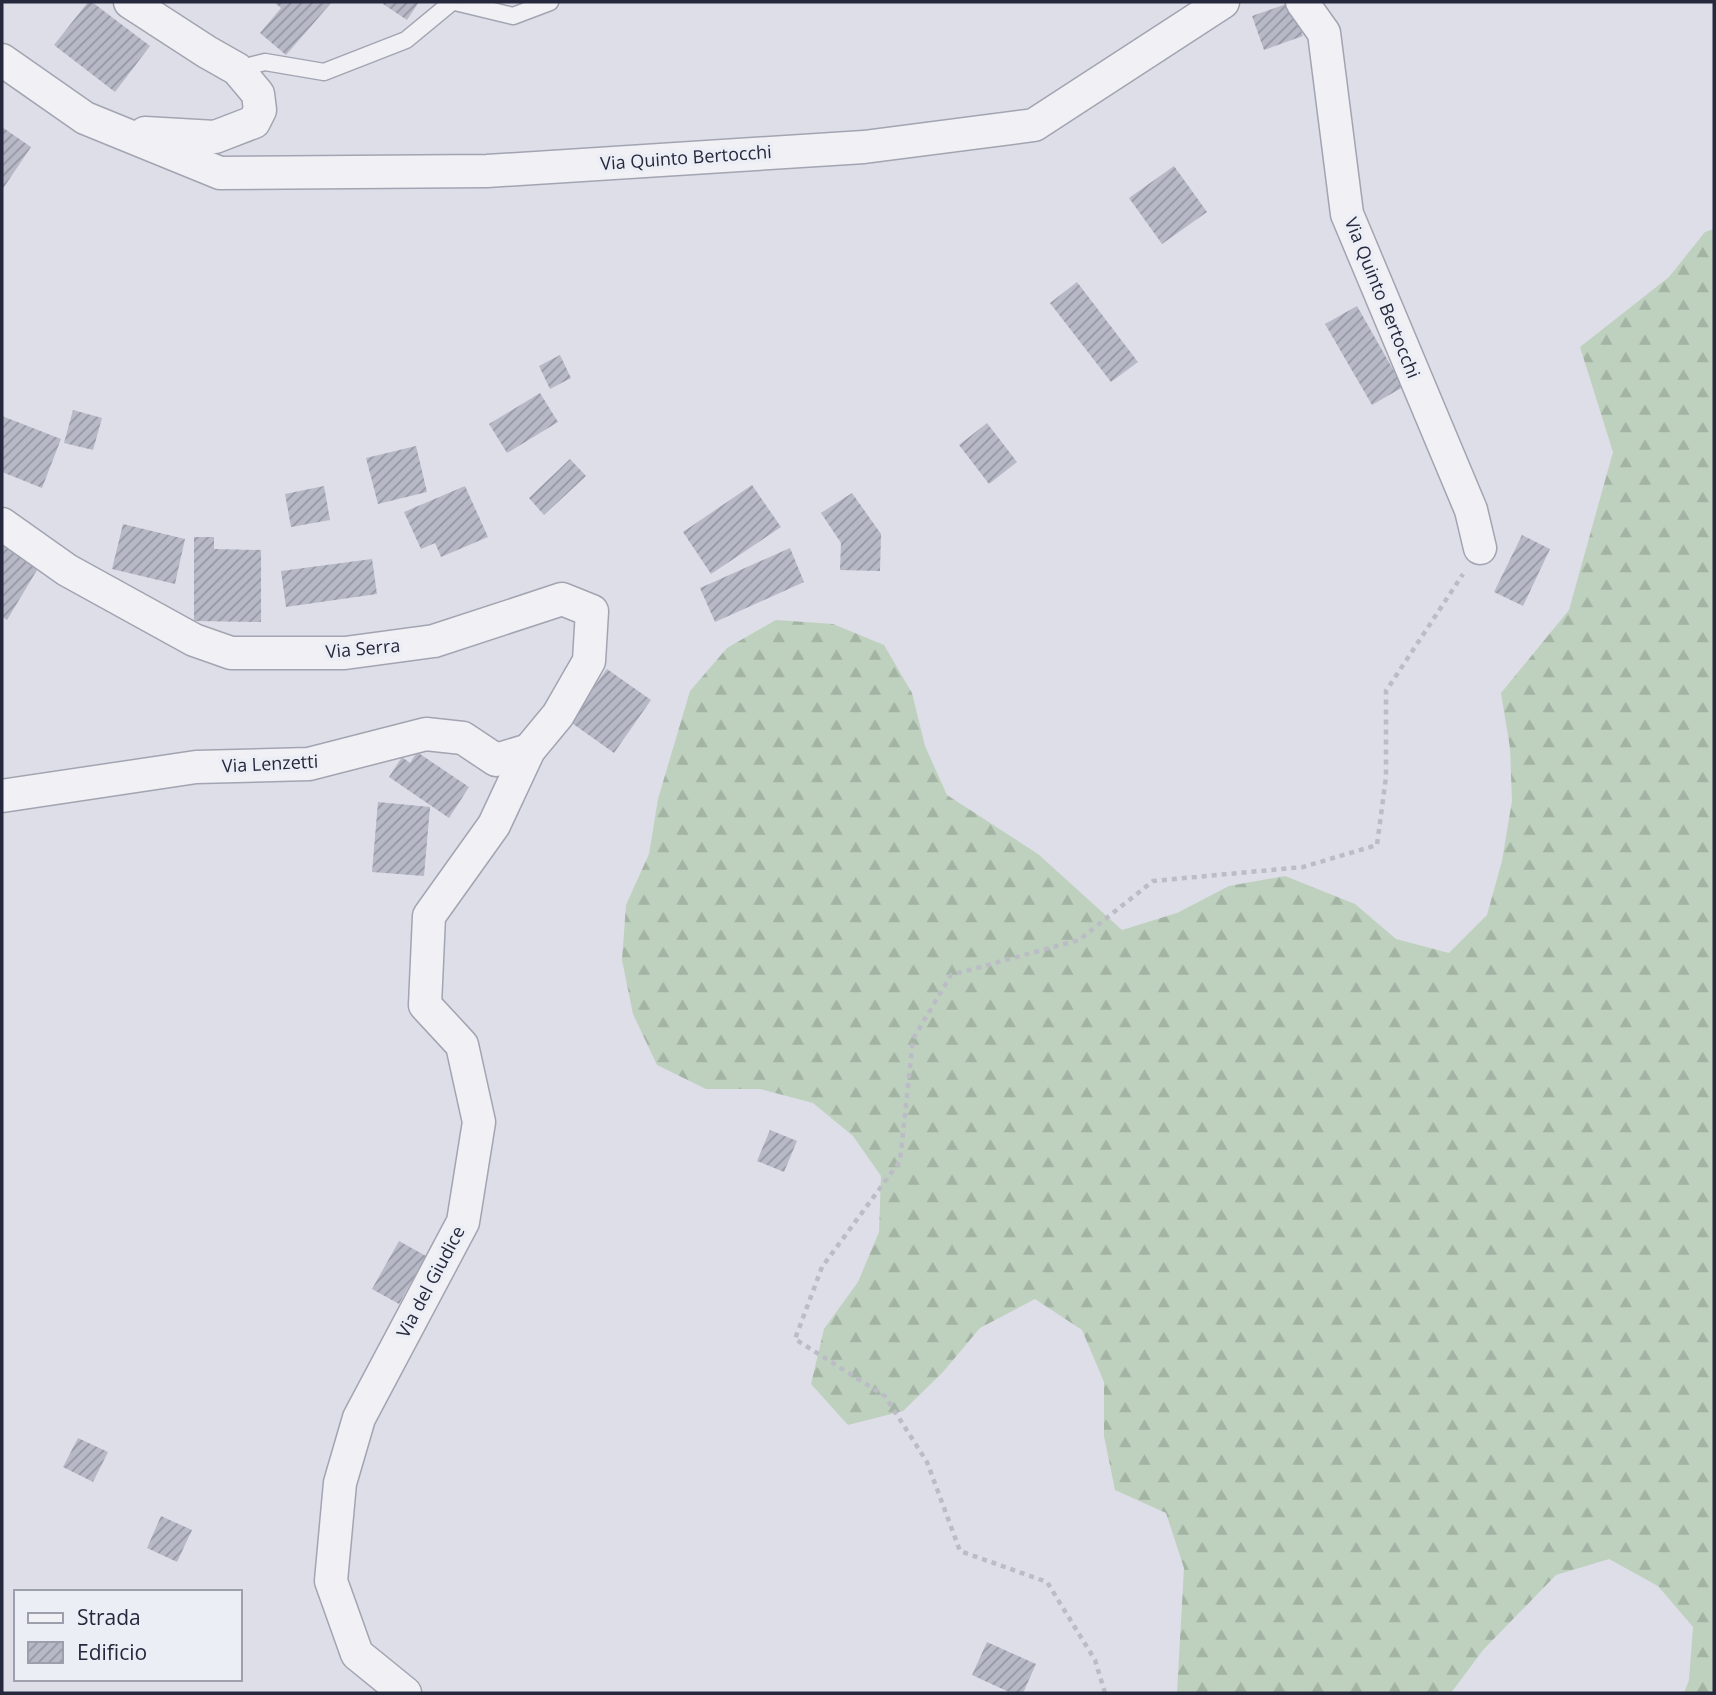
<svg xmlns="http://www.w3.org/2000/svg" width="1716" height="1695" viewBox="0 0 1716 1695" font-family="'Open Sans',sans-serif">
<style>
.forest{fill:url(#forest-firs)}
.building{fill:url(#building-hatch)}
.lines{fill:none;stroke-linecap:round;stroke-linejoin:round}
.lane-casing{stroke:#a2a4b1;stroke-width:19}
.street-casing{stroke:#a2a4b1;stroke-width:35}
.path{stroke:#bbbcc5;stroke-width:4.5;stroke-dasharray:5 5;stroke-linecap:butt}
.lane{stroke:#f0f0f5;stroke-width:16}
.street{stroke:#f0f0f5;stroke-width:32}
.labels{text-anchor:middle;stroke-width:7;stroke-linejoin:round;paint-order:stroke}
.street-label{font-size:18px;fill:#26293e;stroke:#eceef5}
</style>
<defs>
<pattern id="forest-firs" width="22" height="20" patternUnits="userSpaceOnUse" patternTransform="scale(1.75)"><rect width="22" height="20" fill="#bed1be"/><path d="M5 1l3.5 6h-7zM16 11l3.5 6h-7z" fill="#a3b3a4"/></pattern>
<pattern id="building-hatch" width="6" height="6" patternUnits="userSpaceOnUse" patternTransform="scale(1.75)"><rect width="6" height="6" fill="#b7b9c7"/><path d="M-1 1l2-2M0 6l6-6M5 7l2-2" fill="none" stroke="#9596a3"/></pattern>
</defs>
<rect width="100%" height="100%" fill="#dddee7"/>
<polygon class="forest" points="1714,229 1714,1693 1684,1693 1689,1680 1693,1627 1658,1586 1609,1559 1556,1575 1483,1650 1451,1693 1177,1693 1184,1568 1166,1513 1115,1490 1104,1436 1104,1382 1082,1330 1035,1299 980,1328 943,1372 903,1411 848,1425 811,1384 824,1329 858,1282 879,1232 881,1176 853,1136 813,1103 760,1089 706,1089 657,1065 633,1014 622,960 626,905 649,854 658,799 690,691 727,648 776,620 833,624 884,645 912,693 925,746 947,795 1038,854 1122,930 1177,913 1229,886 1285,876 1355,904 1396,939 1449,953 1487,915 1502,861 1512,801 1510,748 1501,693 1569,610 1613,452 1580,347 1669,277 1705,232"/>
<g class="building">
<polygon points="88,2 92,2 150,46 115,92 54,45"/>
<polygon points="274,2 332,2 286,55 260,33 281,8"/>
<polygon points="384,2 419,2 407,20 383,4"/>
<polygon points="1292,2 1303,36 1264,50 1252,16"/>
<polygon points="2,127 31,147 2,190"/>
<polygon points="1174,166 1207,212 1162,244 1129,198"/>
<polygon points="1077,282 1138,362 1111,382 1050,303"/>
<polygon points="1357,306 1403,387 1372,405 1325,324"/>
<polygon points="560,355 571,378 550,389 539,366"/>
<polygon points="540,393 558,422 507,453 489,424"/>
<polygon points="73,410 102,418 93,450 64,443"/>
<polygon points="2,416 61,439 42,488 2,472"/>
<polygon points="987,423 1017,462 989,484 959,445"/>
<polygon points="416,446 427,492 378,504 366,458"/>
<polygon points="570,459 586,476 544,515 529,498"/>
<polygon points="752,485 781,527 711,574 683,532"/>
<polygon points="324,486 330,520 291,527 285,494"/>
<polygon points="465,486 488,537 441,557 435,543 421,549 404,512"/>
<polygon points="852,493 881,534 880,571 840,570 841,543 821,513"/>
<polygon points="123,524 185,539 175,584 112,569"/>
<polygon points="1522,535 1550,549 1523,606 1494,592"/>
<polygon points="194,537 214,537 214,549 261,550 261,622 194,621"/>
<polygon points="2,543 40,565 7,620 2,617"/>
<polygon points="790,548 804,582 715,622 700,588"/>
<polygon points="372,559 377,594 286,607 281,571"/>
<polygon points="607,669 651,700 614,753 569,721"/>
<polygon points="417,752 469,787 449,818 389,777 402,757 410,763"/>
<polygon points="378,802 430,807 424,876 372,872"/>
<polygon points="770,1130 797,1141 784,1172 757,1161"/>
<polygon points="399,1241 426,1256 399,1304 372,1289"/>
<polygon points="78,1438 108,1452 93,1482 63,1467"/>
<polygon points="161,1516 192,1530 177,1562 147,1548"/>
<polygon points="987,1642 1036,1664 1023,1693 1011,1693 972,1675"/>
</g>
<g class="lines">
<g class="lane-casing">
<g id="lane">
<polyline points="455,2 513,16 550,2"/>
<polyline points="237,69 265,62 324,72 406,40 452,2"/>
</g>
</g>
<g class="street-casing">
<g id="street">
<polyline points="130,2 207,52 237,69 258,94 260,110 254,122 215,137 145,133"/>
<polyline points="1302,2 1324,33 1347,214 1471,510 1480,548"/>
<polyline points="2,60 85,118 220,173 487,171 864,147 1034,125 1223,2"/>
<polyline points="2,524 67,570 194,640 231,653 345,653 434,641 562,599 592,611 589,661 558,715 529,750 494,825 429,916 425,1005 462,1045 479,1122 463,1222 359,1418 340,1483 331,1581 357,1654 405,1693"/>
<polyline points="2,796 196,767 309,764 426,734 463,738 496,760 529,750"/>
</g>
</g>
<polyline class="path" points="1105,1693 1095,1660 1047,1582 960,1551 927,1462 885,1396 795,1339 822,1267 900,1161 913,1039 951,975 1079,940 1153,881 1303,867 1377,845 1386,777 1386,691 1463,574"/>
<use href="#lane" class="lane"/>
<use href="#street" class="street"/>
</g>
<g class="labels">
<g class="street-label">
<text transform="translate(686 158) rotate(-4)" y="6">Via Quinto Bertocchi</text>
<text transform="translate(1382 298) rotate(68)" y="6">Via Quinto Bertocchi</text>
<text transform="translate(363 649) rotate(-5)" y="6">Via Serra</text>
<text transform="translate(270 764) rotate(-3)" y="6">Via Lenzetti</text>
<text transform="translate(431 1282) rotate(-62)" y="6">Via del Giudice</text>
</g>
</g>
<rect width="1716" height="1695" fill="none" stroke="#26293e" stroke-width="7"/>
<rect x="14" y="1590" width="228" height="91" fill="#eceef5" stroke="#9d9fac" stroke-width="2"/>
<rect x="28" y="1613" width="35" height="10" fill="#f0f0f5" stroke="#9d9fac" stroke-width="2"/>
<text x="77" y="1625" font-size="21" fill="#26293e">Strada</text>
<rect x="28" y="1642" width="35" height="21" fill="url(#building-hatch)" stroke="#9d9fac" stroke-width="2"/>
<text x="77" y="1660" font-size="21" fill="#26293e">Edificio</text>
</svg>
